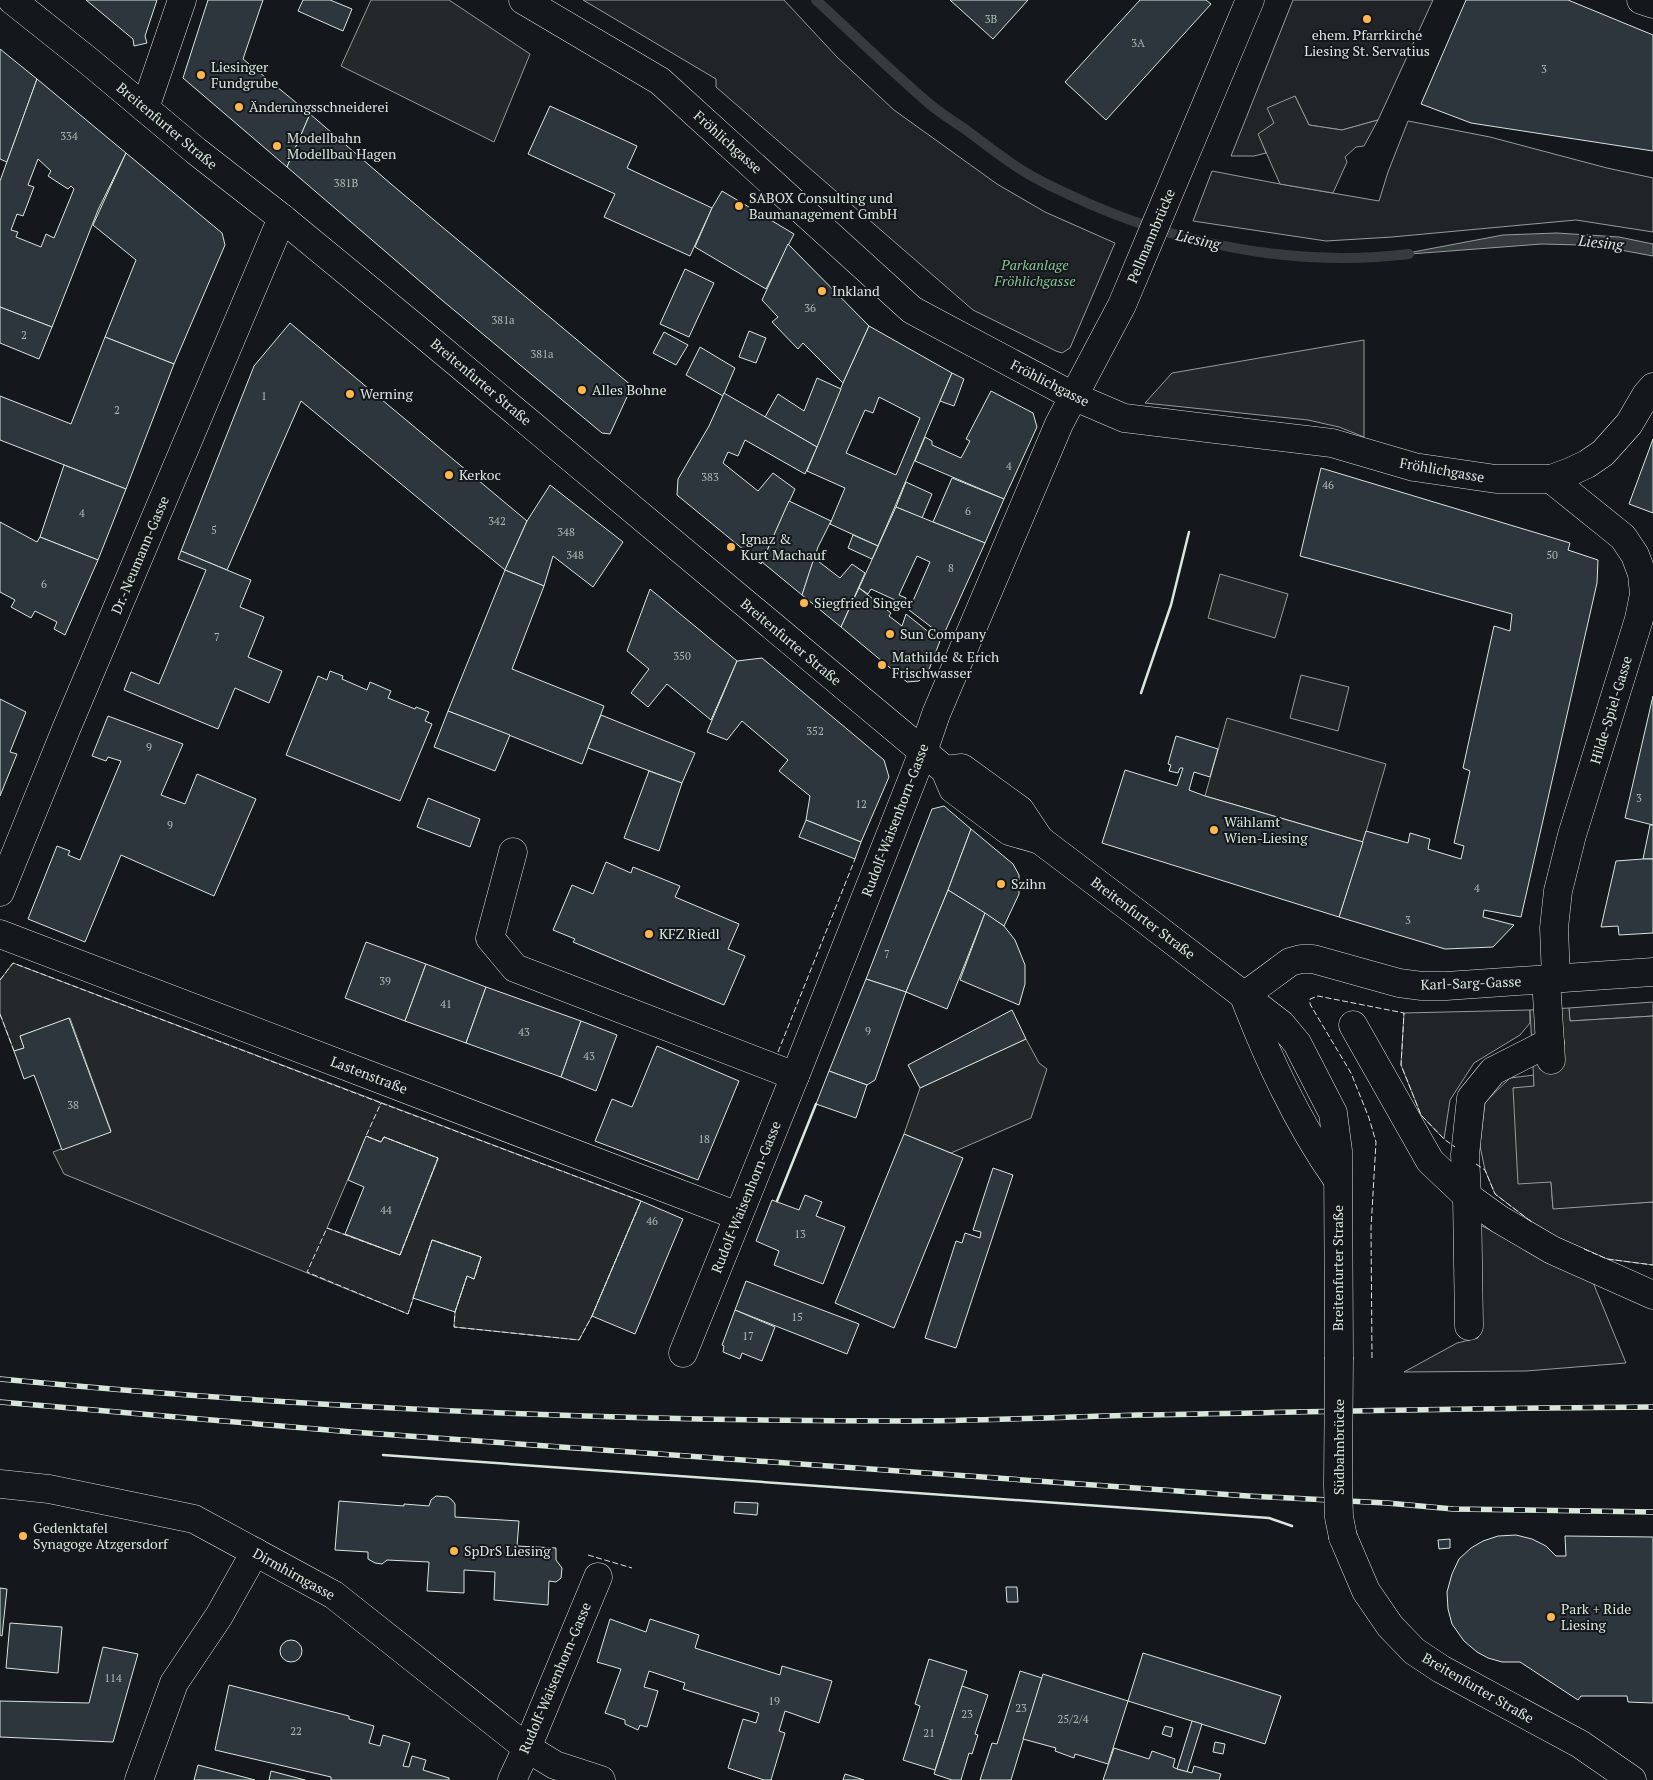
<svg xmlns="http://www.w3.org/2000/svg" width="1653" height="1780" viewBox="0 0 1653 1780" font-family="'PT Serif',serif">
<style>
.green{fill:#202428;stroke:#939e99}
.parking{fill:#24282b;stroke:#939e99;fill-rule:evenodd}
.water{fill:#363b3e;stroke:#939e99}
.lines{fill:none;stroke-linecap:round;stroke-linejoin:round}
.stream{stroke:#363b3e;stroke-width:10}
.building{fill:#2c363c;stroke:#d8e6dc;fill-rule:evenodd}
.minor-casing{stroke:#d8e6dc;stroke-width:29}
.major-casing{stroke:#d8e6dc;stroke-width:29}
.minor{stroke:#14181c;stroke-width:28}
.major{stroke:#14181c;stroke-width:28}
.rail-casing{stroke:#d8e6dc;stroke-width:5.5}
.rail{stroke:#14181c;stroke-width:4;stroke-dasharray:11;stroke-linecap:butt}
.major-bridge-casing{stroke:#d8e6dc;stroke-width:29;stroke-linecap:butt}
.major-bridge{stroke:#14181c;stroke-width:28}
.fence{stroke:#d8e6dc;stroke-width:1;stroke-dasharray:6 2.5;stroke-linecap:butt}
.wall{stroke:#d8e6dc;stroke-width:2.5}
.poi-dot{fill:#ffb74d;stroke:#14181c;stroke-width:2}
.labels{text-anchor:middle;stroke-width:4;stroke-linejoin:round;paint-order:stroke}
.number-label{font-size:11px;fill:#adbab4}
.poi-label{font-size:14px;fill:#d8e6dc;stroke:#14181c;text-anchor:start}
.street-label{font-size:14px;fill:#d8e6dc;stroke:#14181c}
.park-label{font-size:14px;font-style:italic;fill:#8ac095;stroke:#14181c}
.water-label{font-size:15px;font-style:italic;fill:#d8e6dc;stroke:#14181c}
</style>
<rect width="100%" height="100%" fill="#14181c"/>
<g class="green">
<polygon points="583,0 784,0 837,57 894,110 997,184 1045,212 1115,243 1070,348 1062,353 1056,351 973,310 716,87 716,79"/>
<polygon points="1293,0 1433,0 1378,120 1342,130 1309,125 1295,96 1274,123 1259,135 1266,153 1254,156 1231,156"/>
<polygon points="1408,121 1490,137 1607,168 1653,178 1653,232 1576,220 1392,237 1326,241 1193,221 1212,171 1280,184 1379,201 1388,172"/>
<polygon points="1301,675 1349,687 1338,731 1290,718"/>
<polygon points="1653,1002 1653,1016 1570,1021 1569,1008"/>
<polygon points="1530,1010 1530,1023 1520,1035 1474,1063 1450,1100 1444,1139 1421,1115 1401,1065 1404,1013"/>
<polygon points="1534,1075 1534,1087 1513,1088 1551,1182 1553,1208 1653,1202 1653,1265 1607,1259 1545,1232 1495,1194 1485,1170 1480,1146 1485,1102 1510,1078"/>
<polygon points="1480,1225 1592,1280 1626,1363 1526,1371 1404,1372 1457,1343 1478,1338"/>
</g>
<g class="parking">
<polygon points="371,0 449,0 530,54 494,142 341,66"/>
<polygon points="1295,96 1309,125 1342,130 1378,120 1364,146 1356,147 1345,157 1347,162 1333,193 1280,184 1258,134 1274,123 1267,108"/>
<polygon points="1364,340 1364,437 1339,427 1308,420 1145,403 1172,373"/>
<polygon points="1220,574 1288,594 1275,638 1208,618"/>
<polygon points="1227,718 1386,764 1363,842 1205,796"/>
<path d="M13,963L641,1201L592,1316L579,1340L454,1327L455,1312L467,1276L474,1278L481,1257L433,1240L408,1314L64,1174L53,1152L111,1131L70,1018L20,1036L24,1048L14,1051L0,1014V980ZM366,1137L381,1142L384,1137L438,1159L400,1255L327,1228Z"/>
<polygon points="1569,1008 1570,1021 1653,1016 1653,1202 1553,1209 1551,1182 1518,1184 1513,1088 1534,1086 1530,1010"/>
<polygon points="1026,1039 1039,1063 1047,1069 1031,1118 951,1153 904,1134 920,1088"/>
</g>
<polygon class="water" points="1557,233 1619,237 1653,244 1653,256 1615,249 1580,245 1542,244 1397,255 1503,235"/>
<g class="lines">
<path class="stream" d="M816,0C852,33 888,68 925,100C937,111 951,120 965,129C982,142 999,155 1017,167C1033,178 1052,187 1070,195C1173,244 1295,268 1409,254"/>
</g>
<g class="building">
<polygon points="86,0 157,0 145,36 147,43 134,46 133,39"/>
<polygon points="208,0 263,0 243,59 310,114 287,167 183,78"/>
<polygon points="303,0 330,0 352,9 343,31 298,11"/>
<polygon points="950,0 1028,0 993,39"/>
<polygon points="1140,0 1206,0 1211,4 1106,120 1065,82"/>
<polygon points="1466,0 1568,0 1653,35 1653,151 1471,123 1421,104"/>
<polygon points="0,49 37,79 7,162 0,159"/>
<path d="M37,79L126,153L98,210L52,327L0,307V181ZM38,159L51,171L48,176L68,189L71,186L74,189L54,238L46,234L41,247L16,237L18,232L11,230L17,214L23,216L34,187L28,185Z"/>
<polygon points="550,106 637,146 627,168 712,208 690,256 604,217 615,194 528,154"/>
<polygon points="310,114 391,184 632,386 610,434 602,433 443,301 287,167"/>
<polygon points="126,153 222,233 225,245 174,364 105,337 136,260 93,225"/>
<polygon points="722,191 794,234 766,289 695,247 712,208"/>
<polygon points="788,244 869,326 843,383 803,343 798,349 772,322 778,317 762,300"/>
<polygon points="685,269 714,283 689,337 660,324"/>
<polygon points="0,307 52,327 39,359 0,343"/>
<polygon points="290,323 527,521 505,570 301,401 227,570 181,551 254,366"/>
<path d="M869,326L952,373L878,546L830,524L845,488L807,471L843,383ZM879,397L920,418L896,475L846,453L865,410L873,413Z"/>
<polygon points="749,331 766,338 756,363 739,357"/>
<polygon points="664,332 688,345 676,365 653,353"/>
<polygon points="105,337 174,364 126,489 0,440 0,396 71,424"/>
<polygon points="700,347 735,368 723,396 686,375"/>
<polygon points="952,373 964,379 954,406 940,401"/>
<polygon points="817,378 841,389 817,447 765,417 778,394 804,411"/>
<polygon points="991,391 1033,413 1037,427 1004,499 915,461 925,437 932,441 932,445 961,458 970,441 966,439"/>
<polygon points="724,393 817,447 805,474 745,440 738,456 728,452 723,463 758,491 773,473 795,489 761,564 677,495 678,479 709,426"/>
<polygon points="1653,439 1653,513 1629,504"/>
<polygon points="64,465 126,489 98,560 40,537"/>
<polygon points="1321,468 1570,543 1568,550 1598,560 1597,583 1521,917 1484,910 1483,917 1514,925 1493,947 1445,949 1339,917 1366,831 1408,843 1410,833 1430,839 1428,849 1461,859 1464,846 1454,843 1470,771 1463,768 1494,626 1510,631 1512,614 1300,556"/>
<polygon points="952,478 1004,499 985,543 933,522"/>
<polygon points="906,482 932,494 922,518 896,507"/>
<polygon points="550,485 623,542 593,587 553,556 544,586 505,570 527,521"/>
<polygon points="789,501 831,521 818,547 802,595 762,562"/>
<polygon points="896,507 985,543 943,636 909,610 930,562 917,556 899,595 906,598 904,604 871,589 868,594 859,588"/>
<polygon points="0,522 37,542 40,537 98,560 65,635 54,629 57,622 35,611 31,618 11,607 15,600 0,592"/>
<polygon points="853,535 878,546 872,559 848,548"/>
<polygon points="181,551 251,580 240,607 264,617 248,657 282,671 269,703 235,688 218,729 124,690 131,672 159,684 206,570 178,559"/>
<polygon points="814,558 840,578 852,564 865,573 841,627 802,595"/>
<polygon points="505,570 544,586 512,669 604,706 582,764 448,711"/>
<polygon points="859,588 891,613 889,616 902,626 906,614 940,641 928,672 919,681 907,682 841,627"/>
<polygon points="650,589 737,661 711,720 667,684 648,707 631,693 649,669 627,651"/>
<polygon points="762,658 884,760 889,777 861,842 806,820 810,796 779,771 788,760 742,721 727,740 707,732 737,661"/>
<polygon points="330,671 343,676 342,679 367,690 370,682 391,691 388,698 415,709 416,707 429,712 425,721 432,724 400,801 286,755 318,676 327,680"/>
<polygon points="1653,696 1653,825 1625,818"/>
<polygon points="0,699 26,712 10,752 17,754 0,796"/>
<polygon points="448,711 510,735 495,771 434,747"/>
<polygon points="601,715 695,753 682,783 588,748"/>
<polygon points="108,716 183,744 161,795 185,804 197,774 256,799 214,896 121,855 85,942 28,919 57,846 70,851 68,855 80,860 121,761 108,757 106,761 92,756"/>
<polygon points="1176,736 1218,749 1210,777 1194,772 1189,790 1205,796 1363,842 1339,917 1102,843 1125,770 1177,786 1183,768 1180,768 1178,773 1169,771 1171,765 1168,764"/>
<polygon points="649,771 682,783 659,851 624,838"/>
<polygon points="428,798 480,819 470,847 417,827"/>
<polygon points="944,806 971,829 948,890 906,992 866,979 932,809"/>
<polygon points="806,820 861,842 855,859 799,837"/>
<polygon points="1650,825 1653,825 1653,859 1643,859"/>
<polygon points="971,829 1013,864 1019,875 1019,894 1004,926 948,890"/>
<polygon points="1643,859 1653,859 1653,933 1619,935 1618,926 1601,927 1616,861"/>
<polygon points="606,862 631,873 633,867 680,886 675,897 739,924 728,949 745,956 724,1005 573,942 575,939 553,930 572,885 593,894"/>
<polygon points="948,890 985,913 947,1009 906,992"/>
<polygon points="985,913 1004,926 1015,940 1025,965 1025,984 1019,1005 960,980"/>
<polygon points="366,942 426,964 405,1021 345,998"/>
<polygon points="426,964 486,987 466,1043 405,1021"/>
<polygon points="866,979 906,992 875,1080 867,1085 829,1071"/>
<polygon points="486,987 581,1021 561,1077 466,1043"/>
<polygon points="1012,1010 1026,1039 920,1088 908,1065"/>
<polygon points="69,1018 111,1132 62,1150 34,1075 24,1079 14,1051 24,1048 20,1036"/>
<polygon points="581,1021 617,1035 596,1091 561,1077"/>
<polygon points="657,1046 739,1081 698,1180 595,1141 612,1099 632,1107"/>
<polygon points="829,1071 867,1085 856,1118 816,1104"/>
<polygon points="904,1134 963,1158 894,1328 835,1303"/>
<polygon points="366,1136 381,1142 384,1137 438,1158 400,1255 345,1234 364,1187 348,1180"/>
<polygon points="993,1168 1013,1175 956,1348 925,1338 956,1241 962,1243 965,1233 980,1238 981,1232 973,1230"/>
<polygon points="805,1195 822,1202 816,1216 845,1227 823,1284 774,1265 779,1251 756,1241 772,1200 799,1210"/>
<polygon points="641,1201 683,1219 635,1334 592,1316"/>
<polygon points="432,1240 481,1257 474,1279 467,1276 455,1312 413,1298"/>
<polygon points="746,1281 859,1324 847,1354 735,1310"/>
<polygon points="735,1310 775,1327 762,1361 742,1353 740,1359 723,1352 724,1346 722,1345"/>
<polygon points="436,1496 448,1497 452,1500 455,1504 455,1517 519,1521 517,1546 556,1548 556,1560 562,1568 561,1578 556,1582 549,1581 548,1605 494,1600 495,1572 464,1570 464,1593 427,1591 429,1562 387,1560 382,1564 375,1563 368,1559 368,1552 335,1550 339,1501 404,1506 404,1504 429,1506 431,1500"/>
<polygon points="735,1502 758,1503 757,1515 734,1513"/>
<polygon points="1516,1535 1532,1539 1546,1546 1556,1556 1566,1556 1565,1536 1653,1537 1653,1703 1628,1702 1627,1696 1581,1696 1578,1700 1520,1662 1502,1662 1488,1658 1477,1652 1464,1641 1452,1624 1448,1609 1447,1592 1452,1574 1459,1559 1471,1548 1483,1541 1498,1536"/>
<polygon points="1450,1539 1450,1548 1439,1549 1438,1540"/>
<polygon points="1006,1587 1017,1587 1018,1602 1007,1602"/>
<polygon points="0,1588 7,1589 2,1636 0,1635"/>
<polygon points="610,1619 646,1632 650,1619 699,1635 695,1648 780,1675 782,1666 832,1681 819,1723 785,1711 779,1731 785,1733 771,1780 764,1780 728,1768 743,1719 756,1723 759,1713 683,1689 685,1683 649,1671 644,1687 658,1691 647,1727 640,1725 638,1730 625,1724 625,1720 605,1713 621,1669 597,1662"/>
<polygon points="10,1623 62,1627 58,1673 6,1668"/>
<circle cx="291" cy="1651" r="11"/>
<polygon points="103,1647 138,1654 113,1742 0,1737 0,1701 89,1703"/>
<polygon points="1143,1653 1281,1696 1265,1744 1128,1701"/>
<polygon points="929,1659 967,1671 935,1770 903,1760 920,1706 915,1704"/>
<polygon points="1020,1671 1042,1678 1011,1780 980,1780 992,1743 997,1744"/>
<polygon points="1043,1674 1128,1701 1108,1764 1075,1754 1074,1758 1055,1751 1056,1748 1023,1739"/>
<polygon points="229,1685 349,1716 349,1719 374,1726 369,1743 380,1746 383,1735 410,1743 403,1766 409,1767 412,1756 426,1760 423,1770 449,1778 449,1780 331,1780 331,1777 215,1750"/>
<polygon points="962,1686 988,1695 975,1734 978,1735 972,1754 969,1753 961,1780 952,1780 934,1774"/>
<polygon points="1192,1721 1202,1724 1187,1772 1177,1769"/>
<polygon points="1165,1726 1173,1728 1171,1737 1162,1734"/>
<polygon points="1215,1742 1225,1744 1223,1754 1213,1752"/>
<polygon points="1114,1748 1149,1759 1152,1751 1175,1759 1173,1767 1177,1769 1192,1773 1194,1766 1221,1774 1219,1780 1103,1780"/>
<polygon points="198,1765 255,1780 194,1780"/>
<polygon points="271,1771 305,1780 269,1780"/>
<polygon points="845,1774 864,1780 843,1780"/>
</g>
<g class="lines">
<g class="minor-casing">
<g id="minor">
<polyline points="523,0 660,81 912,310 1075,397 1124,418 1332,443 1414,467 1496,479 1551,479 1570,472 1587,464 1603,453 1629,424 1646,395 1653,387"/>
<polyline points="1641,0 1653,4"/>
<polyline points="145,108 182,0"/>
<polyline points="1551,479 1623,537 1635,555 1642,574 1644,594 1639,619 1572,835 1558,891 1554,928 1556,978"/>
<polyline points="513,852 490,938 515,968 795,1076"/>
<polyline points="0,892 67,727 282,218"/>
<polyline points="0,934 738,1216"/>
<polyline points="1546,979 1551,1060"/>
<polyline points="1244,996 1290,962 1301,959 1313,959 1399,983 1422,986 1446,986 1653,972"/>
<polyline points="1353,1025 1430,1161 1467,1196 1499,1219 1552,1250 1653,1295"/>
<polyline points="1469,1326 1467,1196 1465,1155 1471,1098 1493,1071 1550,1042"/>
<polyline points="683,1353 799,1066 923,752 936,714 1059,424 1122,305 1250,0"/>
<polyline points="0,1484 49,1489 194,1519 334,1595 527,1748 555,1765 601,1780"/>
<polyline points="139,1780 174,1683 219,1616 255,1552"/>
<polyline points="512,1780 527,1748 598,1577"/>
</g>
</g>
<g class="major-casing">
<g id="major">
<polyline points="12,0 91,63 196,151 282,218 418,330 945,770 953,789 1009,831 1040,840"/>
<polyline points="945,770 962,768 1020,810 1040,840 1138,914 1281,1024 1297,1043 1333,1113 1338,1151 1339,1357"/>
<path d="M1244,996C1268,1059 1298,1124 1337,1179"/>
<polyline points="1343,1537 1366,1591 1390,1626 1414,1651 1441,1669 1580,1744 1632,1780"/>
</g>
</g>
<use href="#minor" class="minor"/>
<use href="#major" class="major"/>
<g class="rail-casing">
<g id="rail">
<path d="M0,1379C301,1408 603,1421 905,1421C982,1421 1060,1417 1138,1415C1309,1412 1481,1408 1653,1407"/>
<polyline points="0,1402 352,1432 1248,1496 1387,1503 1453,1509 1653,1512"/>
</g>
</g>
<use href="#rail" class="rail"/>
<g class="major-bridge-casing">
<polyline id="major-bridge" points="1339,1357 1338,1485 1339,1517 1343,1537"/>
</g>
<use href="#major-bridge" class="major-bridge"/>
<g class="fence">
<polyline points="0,980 13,963 381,1103 380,1105"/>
<polyline points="0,1014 14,1051"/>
<polyline points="778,1052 855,859"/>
<polygon points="381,1103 641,1201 592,1316 579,1340 454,1327 455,1312 467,1276 474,1279 481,1257 432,1240 408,1314 307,1272 327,1228 400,1255 438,1158 384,1137 381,1142 366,1136"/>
<polyline points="1476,1164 1485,1170 1495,1194 1533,1223"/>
<polyline points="1584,1249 1607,1259 1653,1265"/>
<polyline points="1372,1358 1371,1228 1376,1142 1369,1118 1351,1073 1317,1016 1310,1004 1310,999 1318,996 1404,1013 1401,1065 1421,1115 1444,1139 1455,1147"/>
<polyline points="588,1555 632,1568"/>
</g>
<g class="wall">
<polyline points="1141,693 1171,605 1189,532"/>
<polyline points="777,1201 816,1104"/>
<polyline points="383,1455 1269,1518 1292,1526"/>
</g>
</g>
<g class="poi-dot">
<circle cx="1367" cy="19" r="5"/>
<circle cx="201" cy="75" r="5"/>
<circle cx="239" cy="107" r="5"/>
<circle cx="277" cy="146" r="5"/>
<circle cx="739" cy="206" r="5"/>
<circle cx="822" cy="291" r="5"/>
<circle cx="582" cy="390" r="5"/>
<circle cx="350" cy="394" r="5"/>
<circle cx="449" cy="475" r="5"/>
<circle cx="731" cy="547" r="5"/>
<circle cx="804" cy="603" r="5"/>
<circle cx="890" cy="634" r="5"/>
<circle cx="882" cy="665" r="5"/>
<circle cx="1214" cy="830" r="5"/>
<circle cx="1001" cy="884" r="5"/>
<circle cx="649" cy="934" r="5"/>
<circle cx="23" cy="1536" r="5"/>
<circle cx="454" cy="1551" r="5"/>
<circle cx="1551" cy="1617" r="5"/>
</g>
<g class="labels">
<g class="number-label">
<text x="991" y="23">3B</text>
<text x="1138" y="47">3A</text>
<text x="1544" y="73">3</text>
<text x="69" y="140">334</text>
<text x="346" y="187">381B</text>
<text x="810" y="312">36</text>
<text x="503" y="324">381a</text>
<text x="24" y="339">2</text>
<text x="542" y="358">381a</text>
<text x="264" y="400">1</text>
<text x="117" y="414">2</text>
<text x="1009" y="470">4</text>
<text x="710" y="481">383</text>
<text x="1328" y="489">46</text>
<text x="968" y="515">6</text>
<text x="82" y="517">4</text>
<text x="497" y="525">342</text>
<text x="214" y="534">5</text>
<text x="566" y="536">348</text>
<text x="575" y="559">348</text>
<text x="1552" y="559">50</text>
<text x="951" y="572">8</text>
<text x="44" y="588">6</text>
<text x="217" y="641">7</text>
<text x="682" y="660">350</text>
<text x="815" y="735">352</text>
<text x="149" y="751">9</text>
<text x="1639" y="802">3</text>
<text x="861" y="808">12</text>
<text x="170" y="829">9</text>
<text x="1477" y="892">4</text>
<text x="1408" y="924">3</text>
<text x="887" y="958">7</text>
<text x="385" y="985">39</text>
<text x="446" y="1008">41</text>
<text x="868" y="1035">9</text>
<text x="524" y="1036">43</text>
<text x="589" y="1060">43</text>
<text x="73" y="1109">38</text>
<text x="704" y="1143">18</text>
<text x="386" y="1214">44</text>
<text x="652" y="1225">46</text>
<text x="800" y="1238">13</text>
<text x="797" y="1321">15</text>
<text x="748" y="1340">17</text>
<text x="113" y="1682">114</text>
<text x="774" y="1705">19</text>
<text x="1021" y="1712">23</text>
<text x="967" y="1718">23</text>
<text x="1073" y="1723">25/2/4</text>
<text x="296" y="1735">22</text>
<text x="929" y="1737">21</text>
</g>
<g class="poi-label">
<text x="1367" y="40" text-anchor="middle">ehem. Pfarrkirche<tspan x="1367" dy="16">Liesing St. Servatius</tspan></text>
<text x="211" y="72">Liesinger<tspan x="211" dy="16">Fundgrube</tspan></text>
<text x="249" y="112">Änderungsschneiderei</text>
<text x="287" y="143">Modellbahn<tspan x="287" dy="16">Modellbau Hagen</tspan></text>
<text x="749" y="203">SABOX Consulting und<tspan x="749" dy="16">Baumanagement GmbH</tspan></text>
<text x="832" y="296">Inkland</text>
<text x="592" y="395">Alles Bohne</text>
<text x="360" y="399">Werning</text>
<text x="459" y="480">Kerkoc</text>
<text x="741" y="544">Ignaz &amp;<tspan x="741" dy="16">Kurt Machauf</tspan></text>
<text x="814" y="608">Siegfried Singer</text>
<text x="900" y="639">Sun Company</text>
<text x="892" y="662">Mathilde &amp; Erich<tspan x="892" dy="16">Frischwasser</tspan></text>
<text x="1224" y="827">Wählamt<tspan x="1224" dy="16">Wien-Liesing</tspan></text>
<text x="1011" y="889">Szihn</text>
<text x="659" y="939">KFZ Riedl</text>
<text x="33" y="1533">Gedenktafel<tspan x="33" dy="16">Synagoge Atzgersdorf</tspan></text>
<text x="464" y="1556">SpDrS Liesing</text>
<text x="1561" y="1614">Park + Ride<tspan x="1561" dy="16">Liesing</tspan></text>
</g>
<g class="street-label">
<text transform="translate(167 126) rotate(40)" y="5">Breitenfurter Straße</text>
<text transform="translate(728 142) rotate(42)" y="5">Fröhlichgasse</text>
<text transform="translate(1151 236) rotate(-67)" y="5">Pellmannbrücke</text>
<text transform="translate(481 382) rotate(40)" y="5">Breitenfurter Straße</text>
<text transform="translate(1050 383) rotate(27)" y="5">Fröhlichgasse</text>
<text transform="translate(1442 470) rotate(10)" y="5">Fröhlichgasse</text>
<text transform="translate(140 555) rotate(-67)" y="5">Dr.-Neumann-Gasse</text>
<text transform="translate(791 642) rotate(40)" y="5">Breitenfurter Straße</text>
<text transform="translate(1611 710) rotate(-73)" y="5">Hilde-Spiel-Gasse</text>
<text transform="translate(895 820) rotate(-69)" y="5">Rudolf-Waisenhorn-Gasse</text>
<text transform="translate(1143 918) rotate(37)" y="5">Breitenfurter Straße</text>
<text transform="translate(1471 983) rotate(-2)" y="5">Karl-Sarg-Gasse</text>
<text transform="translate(369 1075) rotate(21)" y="5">Lastenstraße</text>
<text transform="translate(746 1197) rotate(-68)" y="5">Rudolf-Waisenhorn-Gasse</text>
<text transform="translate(1338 1268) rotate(-90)" y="5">Breitenfurter Straße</text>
<text transform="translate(1339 1447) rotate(-90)" y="5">Südbahnbrücke</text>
<text transform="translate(294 1574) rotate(29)" y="5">Dirmhirngasse</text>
<text transform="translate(555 1678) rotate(-67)" y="5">Rudolf-Waisenhorn-Gasse</text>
<text transform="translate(1478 1688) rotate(30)" y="5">Breitenfurter Straße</text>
</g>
<g class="park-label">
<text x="1035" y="270">Parkanlage<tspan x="1035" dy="16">Fröhlichgasse</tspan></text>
</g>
<g class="water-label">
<text transform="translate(1198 240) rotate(13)" y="5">Liesing</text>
<text transform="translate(1601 243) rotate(6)" y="5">Liesing</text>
</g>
</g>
</svg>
